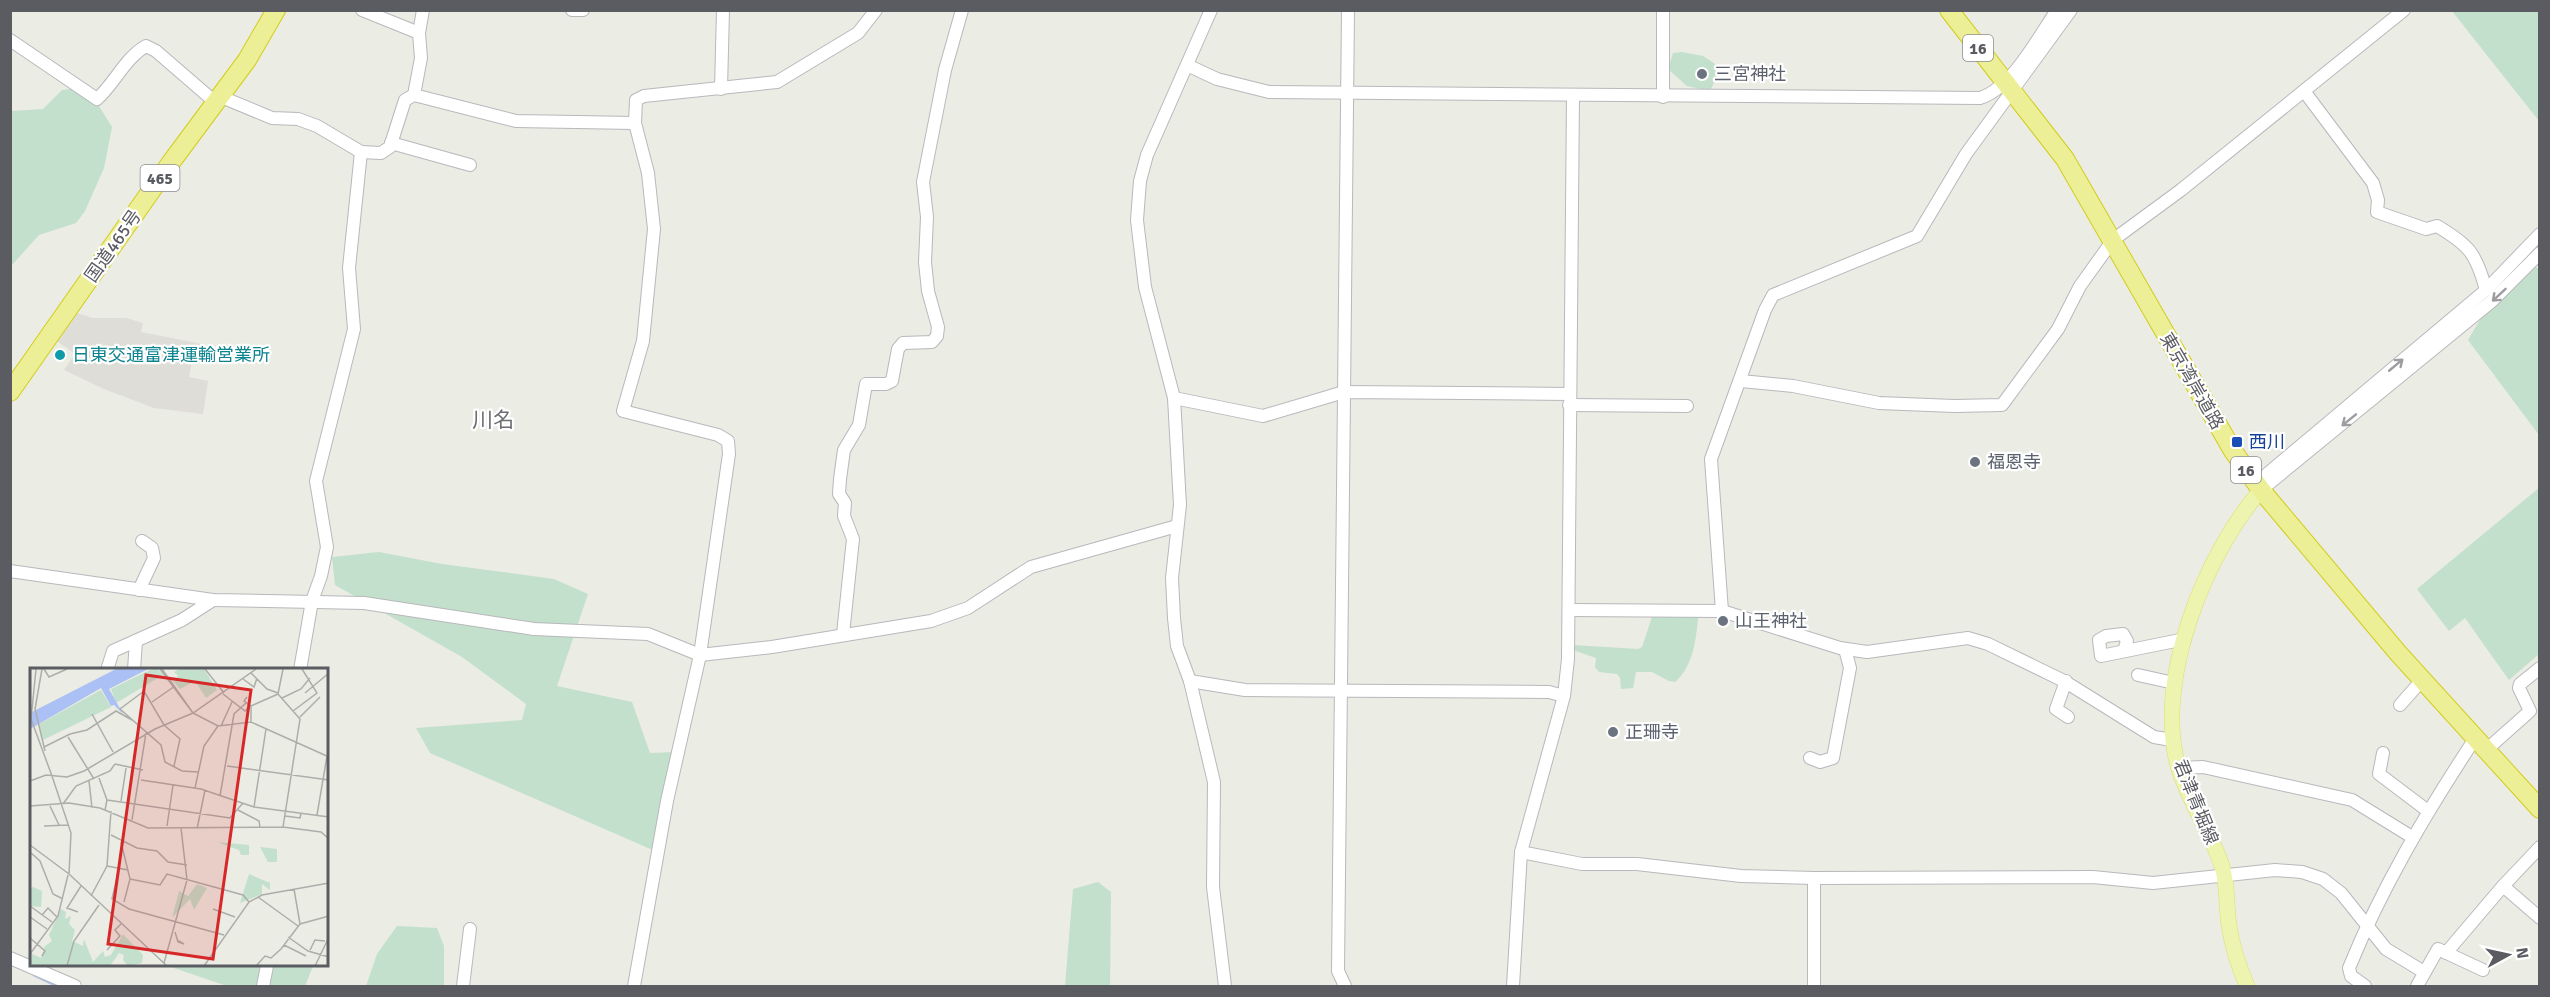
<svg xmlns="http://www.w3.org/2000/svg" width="2550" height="997" viewBox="0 0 2550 997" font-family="Signika,'Noto Sans JP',sans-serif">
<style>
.industrial{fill:#deddd7}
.green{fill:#c2e0cb}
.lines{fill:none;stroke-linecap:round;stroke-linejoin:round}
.stream{stroke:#abc0f4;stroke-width:3}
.minor-casing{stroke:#b8b8bd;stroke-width:14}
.major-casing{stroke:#dfde69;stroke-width:16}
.highway-casing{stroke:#d3cc1c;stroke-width:20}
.minor{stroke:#fff;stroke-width:12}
.major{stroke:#edf4af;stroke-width:15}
.highway{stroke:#edef96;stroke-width:18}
.oneway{stroke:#9d9da1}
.worship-dot{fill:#6b7280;stroke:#fff;stroke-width:2}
.culture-dot{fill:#0f9aa8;stroke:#fff;stroke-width:2}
.transit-dot{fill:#1a4fb4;stroke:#fff;stroke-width:2}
.labels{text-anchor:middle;stroke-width:4.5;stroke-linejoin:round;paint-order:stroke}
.shield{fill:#fff;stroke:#8c8d91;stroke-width:1.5}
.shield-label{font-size:16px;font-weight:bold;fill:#5b5c62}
.worship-label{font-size:18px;fill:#5b616d;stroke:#fff;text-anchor:start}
.street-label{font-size:18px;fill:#5b5c62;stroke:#fff}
.culture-label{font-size:18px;fill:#0d838f;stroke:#fff;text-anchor:start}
.transit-label{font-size:18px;fill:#164399;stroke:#fff;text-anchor:start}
.quarter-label{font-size:21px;fill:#6c6e73;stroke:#fff}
.inset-road{fill:none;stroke:#adaeab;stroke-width:1.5}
.view{fill:#d62828;fill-opacity:0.15;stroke:#d62828;stroke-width:3}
.inset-edge{fill:none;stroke:#5b5c62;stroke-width:3}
</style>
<rect width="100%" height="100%" fill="#ebece3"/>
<polygon class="industrial" points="77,313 93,318 126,318 143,323 141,332 202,344 198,361 192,361 189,377 208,381 203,414 154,408 104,389 64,370 75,354 57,341"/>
<g class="green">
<polygon points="2452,11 2539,11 2539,121"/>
<polygon points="1682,52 1703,56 1721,68 1710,91 1687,86 1668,69 1673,53"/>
<polygon points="77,88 97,103 112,127 104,168 85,211 76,223 39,235 11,266 11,111 43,109 62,90"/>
<polygon points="2530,264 2539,269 2539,435 2468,340 2500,286"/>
<polygon points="2539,488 2539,654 2509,680 2465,618 2449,631 2417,589"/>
<polygon points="379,552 442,564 554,579 588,594 557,686 632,702 650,753 676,752 655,851 430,753 416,728 522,720 526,704 462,657 335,585 332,557"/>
<path d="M1699,611C1696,635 1695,665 1675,682L1669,681L1652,672H1636L1633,688L1621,689L1620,678L1617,674L1599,672L1595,667L1596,658L1573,650V645L1638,649L1642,647L1653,614Z"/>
<polygon points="1098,882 1111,892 1110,986 1065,986 1073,889"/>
<polygon points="397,926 437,928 444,946 444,986 366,986 377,954"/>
<polygon points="168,966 313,966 305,986 227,986"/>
</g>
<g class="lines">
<polyline class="stream" points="34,975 57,986"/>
<g class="minor-casing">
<g id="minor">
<polyline points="362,10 419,33"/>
<polyline points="572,10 583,10"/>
<polyline points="1211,10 1147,155 1140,181 1137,220 1145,287 1174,398 1180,505 1172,578 1174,618 1177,646 1190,681 1214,782 1213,887 1225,986"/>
<path d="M10,40L97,99C115,83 125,58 146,46L156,51L215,102"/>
<path d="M1187,65L1217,79L1269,92L1980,98C2012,88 2038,38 2057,10"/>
<polyline points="721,89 723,10"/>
<path d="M2304,91L2373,183L2378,200L2377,212L2426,229L2437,226C2469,245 2476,253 2486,290"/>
<polyline points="414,95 421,58 419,33 423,10"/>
<polyline points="219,96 272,118 298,119 317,126 361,152 381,153 390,147 405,100 414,95 516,121 635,123"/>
<polyline points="1663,97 1663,10"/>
<polyline points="391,143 470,165"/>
<polyline points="2540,234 2486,290 2267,474 2261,490 2492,301 2540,253"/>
<polyline points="1741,381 1793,386 1879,403 1954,406 2002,405 2058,329 2080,286 2113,240 2181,190 2404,10"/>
<polyline points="1174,398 1263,416 1344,392 1569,394"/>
<polyline points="1569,405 1687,406"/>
<polyline points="10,571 213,600 364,603 534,629 648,634 700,655 772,647 931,621 968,608 1031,567 1177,526"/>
<polyline points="139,590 154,558 152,548 142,541"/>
<polyline points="1570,610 1722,611 1840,648 1867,652 1968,638 1988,644 2064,681 2154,737 2172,740"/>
<polyline points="1722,611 1711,459 1765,310 1773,295 1917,236 1966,154 2071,10"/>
<polyline points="843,634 853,539 844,516 845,503 839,494 840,479 844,450 859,425 866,384 886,384 892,381 898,349 903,343 932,342 937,336 938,327 928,291 925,262 927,217 923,182 945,70 962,10"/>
<polyline points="2124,651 2127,641 2123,634 2106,636 2099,640 2101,656 2185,639"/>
<polyline points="107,670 113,651 182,620 213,600"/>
<polyline points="134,670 136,641"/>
<polyline points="300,670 312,601 321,576 327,547 316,481 354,329 349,268 361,152"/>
<polyline points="2138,675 2174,683"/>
<polyline points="1190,681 1245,690 1549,692 1564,696"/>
<polyline points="2066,681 2056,709 2068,717"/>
<polyline points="2400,705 2422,680"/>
<polyline points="2485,751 2530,711 2519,688 2520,684 2540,668"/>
<polyline points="2383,753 2379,774 2428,811"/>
<polyline points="1810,758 1820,762 1833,758 1850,668 1845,649"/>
<polyline points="2179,768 2203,767 2352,800 2412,837"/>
<polyline points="1521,852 1582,864 1637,864 1741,876 1814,878 2093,877 2153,883 2275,870 2302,872 2323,879 2341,893 2386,949 2424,972"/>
<polyline points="2503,886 2540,918"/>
<polyline points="2446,953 2503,886 2540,847"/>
<polyline points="10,958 75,986"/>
<polyline points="263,986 267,966"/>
<polyline points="463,986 470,929"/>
<polyline points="634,986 667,801 700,655 729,454 728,441 718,435 623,411 643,341 654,229 648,173 635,123 636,100 644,96 777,82 858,33 876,10"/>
<polyline points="1345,986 1338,971 1348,10"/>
<polyline points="1513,986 1521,852 1564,696 1568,659 1573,95"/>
<polyline points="1814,986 1814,878"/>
<path d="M2365,986L2351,976L2349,968C2382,887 2426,813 2474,740"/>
<polyline points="2417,986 2438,949 2483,970"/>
</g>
</g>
<g class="major-casing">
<path id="major" d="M2247,986C2239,967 2232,947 2229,925C2226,906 2228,885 2222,866C2211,832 2188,801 2178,766C2154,681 2205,554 2261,490"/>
</g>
<g class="highway-casing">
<g id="highway">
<polyline points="1949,10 2065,159 2233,451 2261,490 2398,653 2540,809"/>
<polyline points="10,392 172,161 247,60 276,10"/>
</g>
</g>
<use href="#minor" class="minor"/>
<use href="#major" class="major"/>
<use href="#highway" class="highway"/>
</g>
<defs><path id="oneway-shaft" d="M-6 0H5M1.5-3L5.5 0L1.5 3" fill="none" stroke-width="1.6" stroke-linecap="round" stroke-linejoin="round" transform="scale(1.5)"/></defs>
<g class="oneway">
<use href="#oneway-shaft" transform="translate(2499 295) rotate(137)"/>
<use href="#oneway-shaft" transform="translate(2396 365) rotate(-40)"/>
<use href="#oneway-shaft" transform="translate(2349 420) rotate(141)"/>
</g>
<g class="worship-dot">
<circle cx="1702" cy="74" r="6"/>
<circle cx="1975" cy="462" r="6"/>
<circle cx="1723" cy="621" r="6"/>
<circle cx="1613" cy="732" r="6"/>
</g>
<circle class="culture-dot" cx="60" cy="355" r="6"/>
<rect class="transit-dot" x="2231" y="436" width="12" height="12" rx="3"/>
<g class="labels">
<g class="shield">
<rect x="1963" y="35" width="30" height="26" rx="4.5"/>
<rect x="140.5" y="165" width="39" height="26" rx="4.5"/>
<rect x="2231" y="457" width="30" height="26" rx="4.5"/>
</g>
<g class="shield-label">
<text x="1978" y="54">16</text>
<text x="160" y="184">465</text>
<text x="2246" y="476">16</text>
</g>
<g class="worship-label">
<text x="1714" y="80">三宮神社</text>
<text x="1987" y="468">福恩寺</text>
<text x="1735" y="627">山王神社</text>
<text x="1625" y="738">正珊寺</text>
</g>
<g class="street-label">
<text transform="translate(113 246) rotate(-55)" y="6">国道465号</text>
<text transform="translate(2192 381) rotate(60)" y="6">東京湾岸道路</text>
<text transform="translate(2196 802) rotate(68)" y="6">君津青堀線</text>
</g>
<g class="culture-label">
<text x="72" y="361">日東交通富津運輸営業所</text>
</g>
<g class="transit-label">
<text x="2249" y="448">西川</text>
</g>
<g class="quarter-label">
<text x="493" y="427">川名</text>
</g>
</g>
<g transform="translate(30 668)">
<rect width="298" height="298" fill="#ebece3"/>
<path d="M122,1H128L133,7L86,35L81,21ZM149,1H174L187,22L176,30L165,13L150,21L143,13L148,8L144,4ZM71,22L81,39L13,72L9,56ZM187,174L219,177V187H211L209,182ZM230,179L247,181V194H238ZM219,206L240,215V222L232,216V226L210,235ZM167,216L177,220L164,242L160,231L142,250L149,223L158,228ZM3,219L12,223L11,239L0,238V220ZM31,241L36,244L35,251L41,248L39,256L45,262L42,273L53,278L54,271L63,294L73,283L75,289L81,287L93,266L113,287L112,295L98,298L93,292L94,287L89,285L80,298H0V285L11,290L15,278L22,273L19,267Z" fill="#c2e0cb"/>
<path d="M86,1H118L79,21L93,46L84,37L81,38L71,20L0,61V45Z" fill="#abc0f4"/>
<path class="inset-road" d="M6,1L1,51L22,108M12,1L5,41L15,83M14,1L19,9L37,1M130,1L163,45L132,1M175,1L194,25M253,1L248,26L270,51L253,159M221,5L237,21L248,25M213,11L224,19L227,10M275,25L299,5M193,26L215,43L218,40M217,29L214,33L221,38V54M252,30L271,21L280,10M122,34L145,18M221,38L248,26M263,43L287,25L272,1M163,45L188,58L221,54L299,89M62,46L83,84M270,49L290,29M191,58L202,34M38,69L64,111M14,79L40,66L57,62L86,43L102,52M85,96L113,102M144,98L150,71L134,57L114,23L90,41L131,77L135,94L152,103L168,104M197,98L299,112M22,108L41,165L39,206L137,298M69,110L77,132L75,142M111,112L171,121L224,139L299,149M0,113L16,107L37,109L54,103L125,61L163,45L226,1M59,113L62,140M165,120L174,78L188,58M190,128L204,46L216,35M77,132L200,150L213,135M91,133L96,100M33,136L46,118L80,103L85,96M0,138L39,135L70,140L118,160L253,159L291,164L299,171M20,138L29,157M224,139L236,61M208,142L229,153L230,159M287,147L297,88M255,148L270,150L271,145M102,152L116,65M14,158L38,157M137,158L143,117M167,161L175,122M81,167L107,180L127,183L138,194L157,197M91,174L100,211L94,234M0,177L39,206M1,185L10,193L23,226L33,231M77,198L98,202M89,200L82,231L99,241L194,267M100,211L130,217L137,206L213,227L219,234M264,221L270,256M61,228L77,198L81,143M228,229L268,258M0,238L22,254M183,241L205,249M48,244L37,240L51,218M12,247L18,240L27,249M0,249L17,261M145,264L148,274L154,276L147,272M258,269L278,283L299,289M0,270L15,283L12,288M254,277L276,288M77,282L90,268L85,262L91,256M280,282L285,272L295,273M0,286L28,248L38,207M134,295L157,212L151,160M37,298L44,273L69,237M174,298L219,234L232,227L299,215M226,298L235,288L241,290L251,281L270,256L299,248M285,298L299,269"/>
<path class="view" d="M116,7L221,22L183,291L78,276Z"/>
<rect width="298" height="298" class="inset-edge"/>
</g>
<rect width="2550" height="997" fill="none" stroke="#5b5c62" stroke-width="24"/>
<g transform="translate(2508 955) rotate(82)" stroke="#ffffff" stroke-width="4.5" paint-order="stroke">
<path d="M0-4.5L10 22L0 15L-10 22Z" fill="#5b5c62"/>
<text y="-9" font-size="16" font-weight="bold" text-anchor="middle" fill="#5b5c62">N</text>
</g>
</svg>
